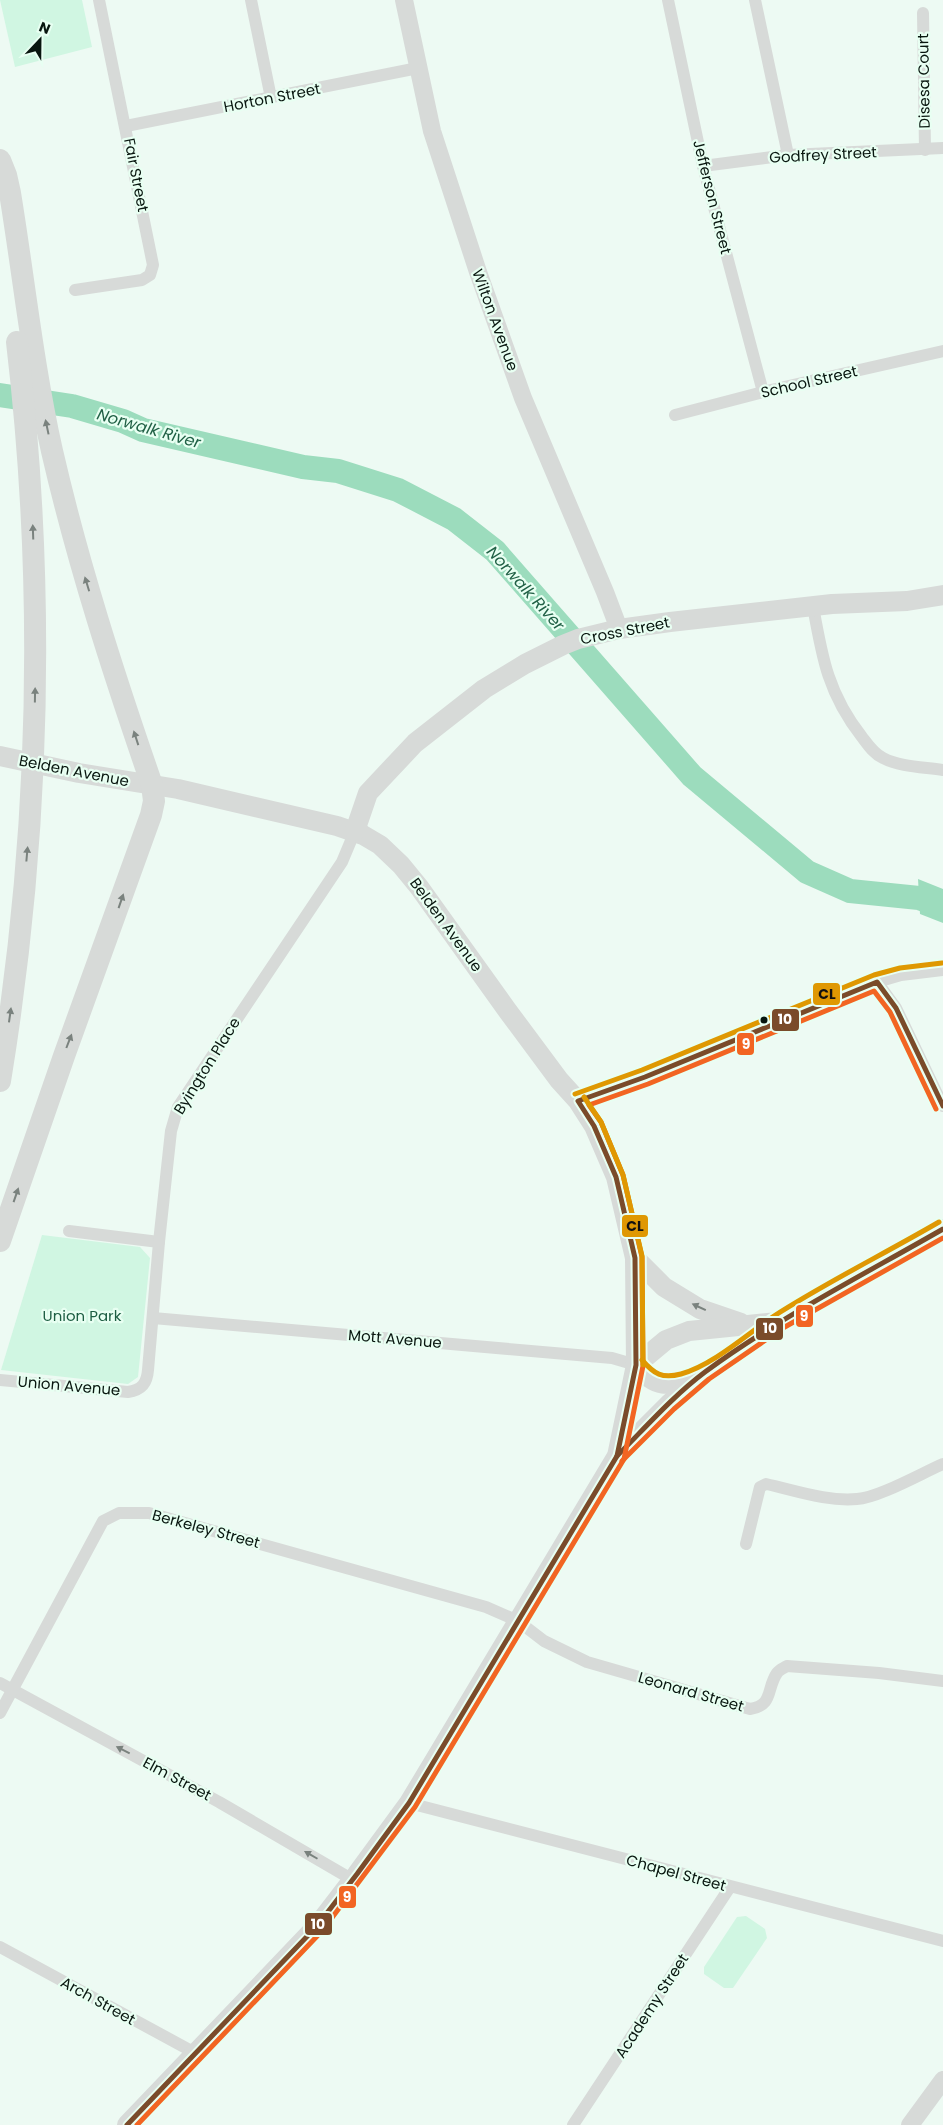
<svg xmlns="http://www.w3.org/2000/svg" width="943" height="2125" viewBox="0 0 943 2125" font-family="Poppins,sans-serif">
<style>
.green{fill:#d0f6e2}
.water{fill:#9cdcbd}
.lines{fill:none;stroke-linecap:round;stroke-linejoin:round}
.river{stroke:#9cdcbd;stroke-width:24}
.minor{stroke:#d7dad8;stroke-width:12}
.secondary{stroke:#d7dad8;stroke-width:18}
.primary{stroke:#d7dad8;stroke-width:20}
.motorway{stroke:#d7dad8;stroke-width:22}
.bus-1-casing{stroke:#e8fff2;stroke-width:9}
.bus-2-casing{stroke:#e8fff2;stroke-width:9}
.bus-3-casing{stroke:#e8fff2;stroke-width:9}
.bus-1{stroke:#7a4b2a;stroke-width:5}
.bus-2{stroke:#f26522;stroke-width:5}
.bus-3{stroke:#df9802;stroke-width:5}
.oneway{fill:#7a827e}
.bus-dot{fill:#08160f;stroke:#e8fff2;stroke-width:2}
.labels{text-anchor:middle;stroke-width:4.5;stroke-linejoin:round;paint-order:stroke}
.street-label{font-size:15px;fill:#08160f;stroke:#e8fff2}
.park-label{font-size:15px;fill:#1d5e43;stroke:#e8fff2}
.water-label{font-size:16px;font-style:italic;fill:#216146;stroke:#e8fff2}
.line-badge{stroke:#e8fff2;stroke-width:2}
.badge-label{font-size:14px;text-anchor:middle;font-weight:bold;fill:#fff}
.pale-badge-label{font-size:14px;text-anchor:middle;font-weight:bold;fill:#111}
</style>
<rect width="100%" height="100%" fill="#edfaf3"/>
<g class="green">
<polygon points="0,0 82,0 92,47 15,67"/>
<polygon points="42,1235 140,1247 150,1258 138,1377 128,1384 1,1370"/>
<polygon points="746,1916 765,1929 767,1938 733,1988 724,1988 704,1974 704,1967 737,1917"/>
</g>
<polygon class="water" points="918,879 943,889 943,923 920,914"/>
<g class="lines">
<polyline class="river" points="0,395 72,406 123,421 143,430 303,467 338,471 398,490 454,519 495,551 692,776 807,872 850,891 919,898 943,906"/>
<g class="minor">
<polyline points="251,0 271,98"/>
<polyline points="668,0 703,166 763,392"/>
<polyline points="755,0 788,155"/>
<polyline points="923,13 925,150"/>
<polyline points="126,126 418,68"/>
<polyline points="703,166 788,155 943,148"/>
<polyline points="75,290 142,280 150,275 153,265 99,0"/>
<polyline points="675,415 763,392 943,351"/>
<path d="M813,606C822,657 828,694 862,737C868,745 874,754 883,758C900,767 924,767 943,770"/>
<polyline points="877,982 896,1008 943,1106"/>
<polyline points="578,1101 645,1077 877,982 901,975 943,970"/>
<polyline points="69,1231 159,1242"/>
<polyline points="153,1318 612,1358 636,1365"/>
<path d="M0,1380L128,1392C142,1390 147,1383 148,1370L159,1242L171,1131L178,1107L342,862L355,831"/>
<path d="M746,1544L760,1487L766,1484C794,1490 828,1502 857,1499C878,1498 922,1473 943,1464"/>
<polyline points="0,1683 219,1802 353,1880"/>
<path d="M0,1713L103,1521L119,1513H149L486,1607L518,1621L544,1641L587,1662L750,1709C774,1705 766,1689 777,1673C779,1670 784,1668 787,1666L879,1673L943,1681"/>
<polyline points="409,1803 943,1941"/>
<polyline points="0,1947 197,2054"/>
<polyline points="573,2125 730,1887"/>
</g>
<g class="secondary">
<polyline points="404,0 432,131 478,272 523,398 605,592 619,629"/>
<polyline points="910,2125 943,2080"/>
</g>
<g class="primary">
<polyline points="0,756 79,773 178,789 337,826 363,835 380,845 401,865 419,887 507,1010 559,1080 578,1101 594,1126 616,1177 635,1258 636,1365 617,1456 409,1803 357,1874 317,1926 127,2125"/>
<polyline points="355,831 368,793 415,743 484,689 525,664 563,645 578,639 619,629 670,622 832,604 907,601 943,595"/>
<polyline points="635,1258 664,1287 700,1309 741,1323"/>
<polyline points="636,1365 666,1340 689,1331 778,1322"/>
<path d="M636,1365C657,1389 666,1387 695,1376"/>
<polyline points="617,1456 669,1404 704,1373 779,1322 943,1229"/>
</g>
<g class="motorway">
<path d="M0,160L6,175L10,193C24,279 33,366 52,451C78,564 114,675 152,785L154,801L151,815L64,1056L0,1241"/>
<path d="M0,1081C40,836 46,588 17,342"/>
</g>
<g class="bus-1-casing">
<g id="bus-1">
<path d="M617,1456C645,1428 673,1396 705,1372C780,1317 863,1275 943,1229"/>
<polyline points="127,2125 317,1926 357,1874 409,1803 617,1456 636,1365 635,1258 616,1177 594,1126 578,1101 645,1077 877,982 896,1008 943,1106"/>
</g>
</g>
<g class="bus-2-casing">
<g id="bus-2">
<polyline points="622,1461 674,1409 709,1379 783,1328 943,1238"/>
<polyline points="137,2125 322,1931 415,1807 624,1459 643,1366 642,1257 623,1175 601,1122 589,1105 648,1084 874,991 890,1012 936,1109"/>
</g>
</g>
<g class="bus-3-casing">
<g id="bus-3">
<polyline points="575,1094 642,1070 874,975 900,968 942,963"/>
<polyline points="584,1097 601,1122 623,1175 642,1256 643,1365"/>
<path d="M642,1360C654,1374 662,1379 681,1374C713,1365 746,1335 774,1316C827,1282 884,1254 939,1222"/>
</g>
</g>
<use href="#bus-1" class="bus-1"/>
<use href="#bus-2" class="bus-2"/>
<use href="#bus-3" class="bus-3"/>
</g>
<defs><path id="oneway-solid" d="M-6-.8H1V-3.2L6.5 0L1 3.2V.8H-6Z" transform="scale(1.25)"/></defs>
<g class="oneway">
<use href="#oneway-solid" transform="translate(47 427) rotate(-102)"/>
<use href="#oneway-solid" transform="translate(33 532) rotate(-92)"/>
<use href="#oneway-solid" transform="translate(87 584) rotate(-107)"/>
<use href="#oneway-solid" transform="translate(35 695) rotate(-89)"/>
<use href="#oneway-solid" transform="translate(136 738) rotate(-108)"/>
<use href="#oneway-solid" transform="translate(27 854) rotate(-85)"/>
<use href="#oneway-solid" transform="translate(121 901) rotate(-71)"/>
<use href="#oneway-solid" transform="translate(10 1015) rotate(-82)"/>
<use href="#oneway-solid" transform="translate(69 1041) rotate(-69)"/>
<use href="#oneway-solid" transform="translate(16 1195) rotate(-71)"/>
<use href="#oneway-solid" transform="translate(699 1307) rotate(-155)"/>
<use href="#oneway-solid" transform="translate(123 1750) rotate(-153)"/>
<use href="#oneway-solid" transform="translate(311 1855) rotate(-150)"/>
</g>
<circle class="bus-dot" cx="764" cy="1020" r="4.5"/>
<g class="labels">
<g class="street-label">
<text transform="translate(924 81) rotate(-91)" y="5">Disesa Court</text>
<text transform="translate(272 98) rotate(-11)" y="5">Horton Street</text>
<text transform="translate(823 155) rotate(-3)" y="5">Godfrey Street</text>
<text transform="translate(136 175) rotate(79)" y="5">Fair Street</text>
<text transform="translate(712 197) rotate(76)" y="5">Jefferson Street</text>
<text transform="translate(495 320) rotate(70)" y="5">Wilton Avenue</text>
<text transform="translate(809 382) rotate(-13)" y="5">School Street</text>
<text transform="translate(625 631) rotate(-11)" y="5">Cross Street</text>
<text transform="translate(74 771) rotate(11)" y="5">Belden Avenue</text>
<text transform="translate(446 925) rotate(54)" y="5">Belden Avenue</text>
<text transform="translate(207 1066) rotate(-58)" y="5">Byington Place</text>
<text transform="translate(395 1339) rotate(5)" y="5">Mott Avenue</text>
<text transform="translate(69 1386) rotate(5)" y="5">Union Avenue</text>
<text transform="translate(206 1529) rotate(15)" y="5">Berkeley Street</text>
<text transform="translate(691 1692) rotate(16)" y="5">Leonard Street</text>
<text transform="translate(177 1779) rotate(28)" y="5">Elm Street</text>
<text transform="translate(676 1873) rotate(15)" y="5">Chapel Street</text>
<text transform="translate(98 2001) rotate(29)" y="5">Arch Street</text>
<text transform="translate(652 2006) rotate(-57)" y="5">Academy Street</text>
</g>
<g class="park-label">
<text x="82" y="1321">Union Park</text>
</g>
<g class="water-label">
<text transform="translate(149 428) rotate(16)" y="6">Norwalk River</text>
<text transform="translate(526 588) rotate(48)" y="6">Norwalk River</text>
</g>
</g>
<g class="line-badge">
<rect x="812" y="982" width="29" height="24" rx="5" fill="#df9802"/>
<rect x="771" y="1008" width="29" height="24" rx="5" fill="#7a4b2a"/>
<rect x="736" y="1032" width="19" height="24" rx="5" fill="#f26522"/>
<rect x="621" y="1214" width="28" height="24" rx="5" fill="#df9802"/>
<rect x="795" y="1304" width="19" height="24" rx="5" fill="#f26522"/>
<rect x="755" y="1317" width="29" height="24" rx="5" fill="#7a4b2a"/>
<rect x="338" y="1885" width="19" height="24" rx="5" fill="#f26522"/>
<rect x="304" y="1912" width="29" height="24" rx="5" fill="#7a4b2a"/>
</g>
<g class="badge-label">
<text x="785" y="1024">10</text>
<text x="746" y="1049">9</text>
<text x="804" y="1321">9</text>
<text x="770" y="1333">10</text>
<text x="347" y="1902">9</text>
<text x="318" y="1929">10</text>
</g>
<g class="pale-badge-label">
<text x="827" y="999">CL</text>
<text x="635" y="1231">CL</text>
</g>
<g transform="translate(40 40) rotate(22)" stroke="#e8fff2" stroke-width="4" paint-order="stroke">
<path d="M0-4L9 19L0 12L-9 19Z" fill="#08160f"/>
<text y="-8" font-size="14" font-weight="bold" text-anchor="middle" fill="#08160f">N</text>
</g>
</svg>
